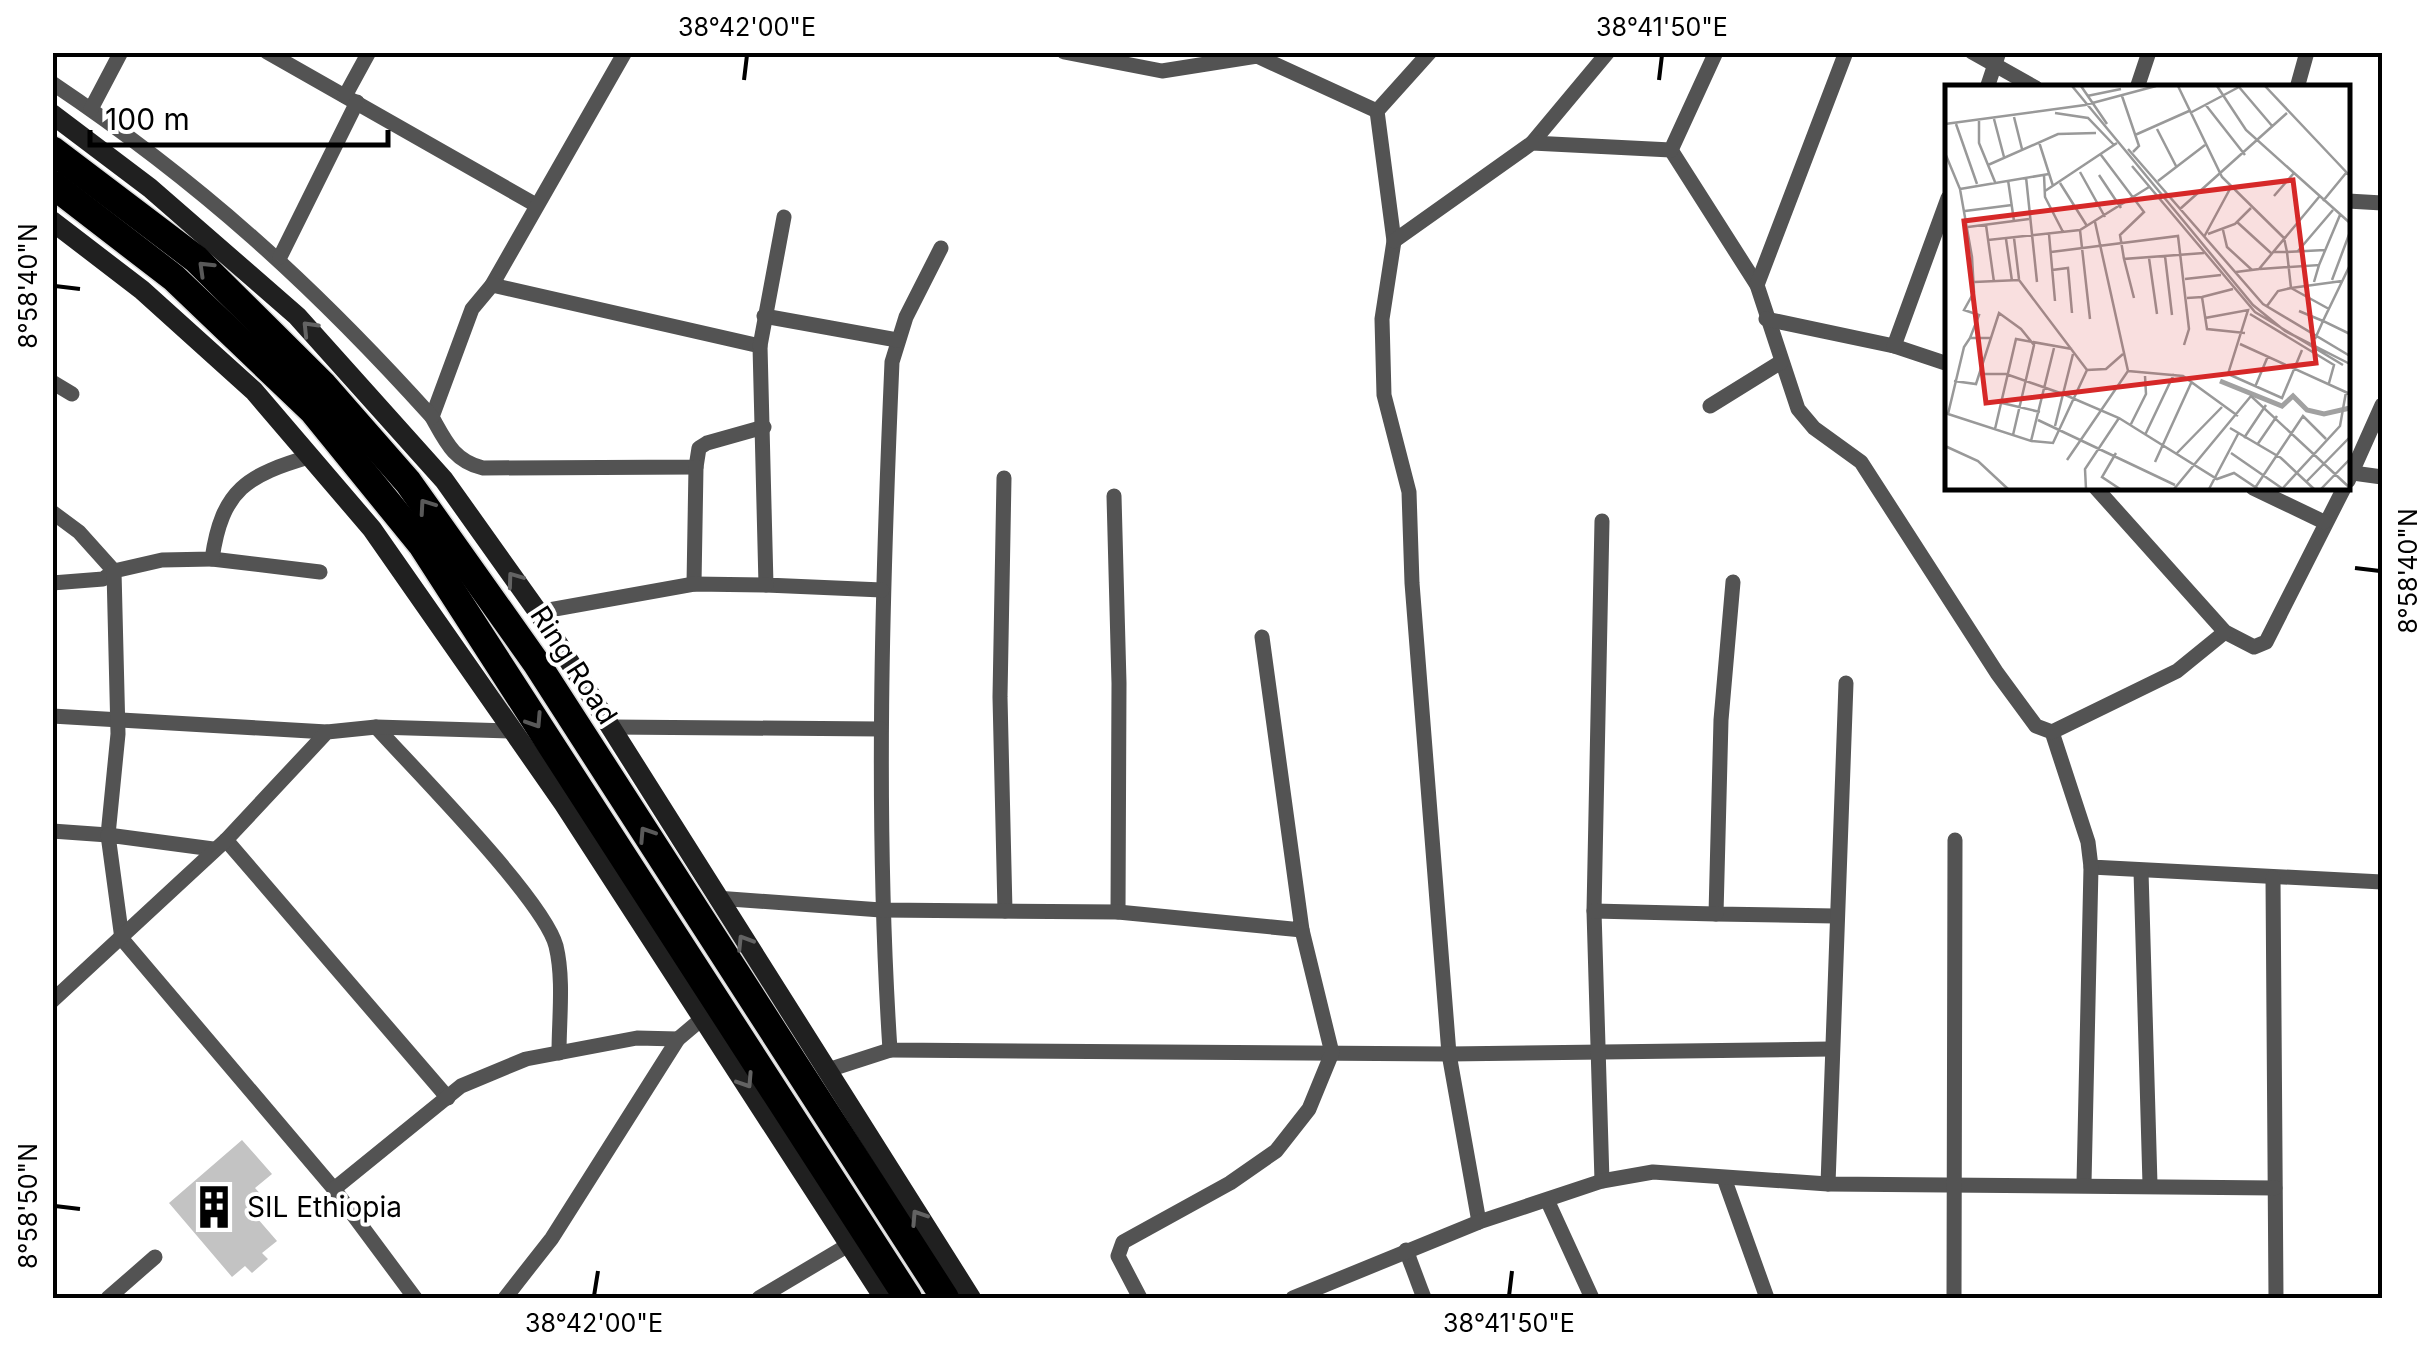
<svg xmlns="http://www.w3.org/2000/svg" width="2435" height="1351" viewBox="0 0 2435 1351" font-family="Inter,sans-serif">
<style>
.building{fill:#c3c3c3}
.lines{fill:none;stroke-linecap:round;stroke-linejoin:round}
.highway-casing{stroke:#dbdbdb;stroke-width:31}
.street{stroke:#535353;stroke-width:15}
.secondary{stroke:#202020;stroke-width:20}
.highway{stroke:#000;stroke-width:28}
.oneway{stroke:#595959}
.oneway2{stroke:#636363}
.ticks{fill:none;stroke:#000;stroke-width:4}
.labels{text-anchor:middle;stroke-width:8;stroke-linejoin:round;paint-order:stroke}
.street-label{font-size:28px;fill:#000;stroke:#fff}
.poi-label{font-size:28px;fill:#000;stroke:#fff;text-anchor:start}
.inset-river{fill:none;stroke:#a1a1a1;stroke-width:5}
.inset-road{fill:none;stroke:#999;stroke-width:2.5}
.view{fill:#d62828;fill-opacity:0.15;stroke:#d62828;stroke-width:5}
.inset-edge{fill:none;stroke:#000;stroke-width:5}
.neatline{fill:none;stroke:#000;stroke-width:4}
.ticks-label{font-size:25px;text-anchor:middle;fill:#000}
</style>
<rect width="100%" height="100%" fill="#fff"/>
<polygon class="building" points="242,1140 272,1174 255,1188 265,1199 251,1211 277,1241 262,1253 268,1259 252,1273 245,1266 232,1277 169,1203"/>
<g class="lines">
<g class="highway-casing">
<g id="highway">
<polyline points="52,150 196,259 323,385 408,482 537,664 945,1298"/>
<polyline points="52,184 174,278 313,411 422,545 908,1298"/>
</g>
</g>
<g class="street">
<polyline points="267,52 536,205"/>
<path d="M625,52L492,285L472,309L432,417C446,442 454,461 483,468L696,467L699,448L707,443L764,427"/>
<polyline points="1064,52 1162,71 1257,56 1377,111"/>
<polyline points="1430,52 1377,111 1394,241 1382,319 1384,395 1409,492 1412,583 1449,1054 1479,1222"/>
<polyline points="1972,52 2036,88"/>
<path d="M52,83C201,183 312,284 432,417"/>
<polyline points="1987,88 1999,52"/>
<polyline points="2137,88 2149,52"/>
<polyline points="2297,88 2307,52"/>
<polyline points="345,96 369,52"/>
<polyline points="91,109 121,52"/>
<polyline points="1532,143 1608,52"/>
<polyline points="1671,150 1757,285 1798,409 1814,428 1861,462 1997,673 2036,726 2052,732 2088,842 2091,867 2382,882"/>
<polyline points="2348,201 2382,203"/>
<polyline points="1394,241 1532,143 1671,150 1716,52"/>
<path d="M941,248L906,317L892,362C882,592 875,820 890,1050L1449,1054L1831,1049"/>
<polyline points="280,257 357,102"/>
<polyline points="492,285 760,346 766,585 882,590"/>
<polyline points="1757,285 1846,52"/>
<polyline points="764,316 897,340"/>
<polyline points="1766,319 1894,346 1948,364"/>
<polyline points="760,346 784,217"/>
<polyline points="1894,346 1948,198"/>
<polyline points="52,382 72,394"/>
<polyline points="1710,406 1781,362"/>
<polyline points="2353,473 2382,477"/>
<polyline points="1004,478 1000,697 1005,911"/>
<polyline points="2348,481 2382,405"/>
<polyline points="2096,488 2225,632 2254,647 2266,642 2344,488"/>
<polyline points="2253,488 2324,522"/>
<polyline points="1114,496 1119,683 1118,912"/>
<polyline points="52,512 79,532 114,571 103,579 52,583"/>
<polyline points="1602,521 1594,911 1602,1181"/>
<polyline points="212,559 320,572"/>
<polyline points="1733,582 1721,720 1716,914 1835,916"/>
<polyline points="694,584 696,467"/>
<polyline points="538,612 694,584 766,585"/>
<polyline points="52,716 327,732"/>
<path d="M376,727C414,769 544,900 556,946C564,979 559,1019 559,1053"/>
<polyline points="611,727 880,729"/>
<polyline points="2052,732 2177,671 2225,632"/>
<path d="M52,831L108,835L118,734L114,571L162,560L212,559C222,489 247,475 312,456"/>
<polyline points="226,840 448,1098"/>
<polyline points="213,849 108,835 122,939 334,1189 415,1298"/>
<polyline points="2141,871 2150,1184"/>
<polyline points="2273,878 2276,1298"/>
<polyline points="716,898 881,910 1118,912 1302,930 1262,637"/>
<polyline points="1594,911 1716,914"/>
<polyline points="52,1001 226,840 327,732 376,727 514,731"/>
<polyline points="825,1071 890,1050"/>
<polyline points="1724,1178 1767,1298"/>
<polyline points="2084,1183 2091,867"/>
<polyline points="1828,1184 1846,683"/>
<polyline points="334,1189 461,1086 526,1059 637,1038 678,1039"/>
<polyline points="1548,1202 1592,1298"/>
<polyline points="1406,1250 1424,1298"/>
<polyline points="108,1298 155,1257"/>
<polyline points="505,1298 552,1238 678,1039 704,1017"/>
<polyline points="759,1298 850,1244"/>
<polyline points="1140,1298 1118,1256 1123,1242 1230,1183 1276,1151 1309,1109 1332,1053 1302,930"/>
<polyline points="1293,1298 1479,1222 1602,1181 1653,1172 1828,1184 2275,1188"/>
<polyline points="1954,1298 1955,840"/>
</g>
<g class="secondary">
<polyline points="52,114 150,188 297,316 444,480 538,612 971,1298"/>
<polyline points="52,221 142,290 254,391 372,529 564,804 884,1298"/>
</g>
<use href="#highway" class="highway"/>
</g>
<defs><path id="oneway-chevron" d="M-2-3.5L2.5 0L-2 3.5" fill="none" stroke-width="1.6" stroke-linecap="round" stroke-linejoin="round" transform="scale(2.5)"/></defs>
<g class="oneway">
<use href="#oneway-chevron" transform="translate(205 268) rotate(-136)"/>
<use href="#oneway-chevron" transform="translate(426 506) rotate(-125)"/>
<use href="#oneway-chevron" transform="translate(535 721) rotate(57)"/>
<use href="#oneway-chevron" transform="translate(646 834) rotate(-123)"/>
</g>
<g class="oneway2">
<use href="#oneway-chevron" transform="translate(309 328) rotate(-134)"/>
<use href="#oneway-chevron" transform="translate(514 579) rotate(-126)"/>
<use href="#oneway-chevron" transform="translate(744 942) rotate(-122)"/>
<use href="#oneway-chevron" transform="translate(746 1081) rotate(57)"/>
<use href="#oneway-chevron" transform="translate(918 1217) rotate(-123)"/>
</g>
<path class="ticks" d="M744,80L747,55M1659,80L1662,55M55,286L80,289M2355,568L2380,571M55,1206L80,1209M594,1296L598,1271M1509,1296L1512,1271"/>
<defs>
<g id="building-bare" transform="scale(3.45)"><path d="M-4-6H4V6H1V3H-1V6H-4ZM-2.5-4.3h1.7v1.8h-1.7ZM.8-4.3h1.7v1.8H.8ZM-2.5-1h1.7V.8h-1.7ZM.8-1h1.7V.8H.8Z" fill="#000" stroke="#fff" stroke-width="2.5" paint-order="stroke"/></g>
</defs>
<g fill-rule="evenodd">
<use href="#building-bare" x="214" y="1207"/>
</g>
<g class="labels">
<g class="street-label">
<text transform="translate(574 665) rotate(57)" y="10">Ring Road</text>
</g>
<g class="poi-label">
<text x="247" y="1217">SIL Ethiopia</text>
</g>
</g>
<g transform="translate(1945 85)">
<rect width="405" height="405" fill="#fff"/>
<path class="inset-river" d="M275,296L337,321L348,311L362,325L379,329L405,323"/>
<path class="inset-road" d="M127,1L308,220L340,246L405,279M136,1L162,39M233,1L277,92L339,153L342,167H328M272,1L301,45L405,138M320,1L405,91M142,11L176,4M177,11L194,61L188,67M260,19L300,70M110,28L143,33L169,60M245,28L294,2L328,42M69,32L77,64M49,34L59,72M34,36V58L50,97M0,39L140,20L211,1M11,39L32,99M212,44L231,81M190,50L244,26M94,57L108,101M183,64L318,219L405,271M0,68L15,104L27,172L29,207L19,225L34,230L25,253M156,70L199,127L175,150L179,174M43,80L113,49L151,48M187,81L310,227L398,280M135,87L160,132M99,90L100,112L118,147M154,90L176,123M81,92L92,197M63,95L69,136M213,96L260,60M115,98L142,141M15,104L104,89M100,106L172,58M329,111L349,88M378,116L401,88M235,124L342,28M20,126L67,120M292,137L326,168M41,140L49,197M23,142L84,134M135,145L145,234M278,145L282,162L307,185M104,149L110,216M263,149L290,139L306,123M259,152L286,102M69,153L74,194M61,154L67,196M43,155L135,145L204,102M353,166L388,125M106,167L233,151L244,244L239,260M220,171L227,230M204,173L212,229M374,180L395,130M405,180L378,236L405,249M315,184L374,180L369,197M107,185L123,183L127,228M291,187L314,184L374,112M240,194L276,190M387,195L405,147M29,197L74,195L142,285M346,203L397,196M346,203L384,224M257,212L288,204M189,213L179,174L259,168M242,213L257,212L262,244L300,248M322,221L333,206L346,203L342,167L380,165M354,226L378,236L370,254M305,229L389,280L384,298M260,233L303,225L283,289L337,313L357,265M295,259L405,309M183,286L238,291L293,331M34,289H61L118,309L174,333L272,394L289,388L313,404M9,296L31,299L54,228L76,244L89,260L68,350M310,302L323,271M57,318L95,327M0,328L86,356L109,263M3,329L19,262L25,253H45M93,335L230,400M186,339L201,309L200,291M110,341L128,269M285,343L336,373L369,404M50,344L71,254L127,264M200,350L229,289M299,353L321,320M86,356L108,358L142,285L161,284L178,269M312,360L332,331M0,361L33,376L63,404M171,368L157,392L175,404M232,368L277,322M286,368L338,404M122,375L183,286L150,137M210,377L247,296M362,396L405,352M310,403L358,331L381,354M141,404L140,384L174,333M229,404L306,311L405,403M264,404L293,349M337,404L395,341L401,307M376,404L405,374"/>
<path class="view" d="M348,95L371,278L41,318L19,136Z"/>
<rect width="405" height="405" class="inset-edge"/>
</g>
<rect width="2435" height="1351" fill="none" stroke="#ffffff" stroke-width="110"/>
<path d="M90 130v15h298v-15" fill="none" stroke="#000000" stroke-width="5"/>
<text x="105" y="130" font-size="30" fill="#000000" stroke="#ffffff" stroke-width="8" paint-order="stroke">100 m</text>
<rect x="55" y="55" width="2325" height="1241" class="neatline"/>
<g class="ticks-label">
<text x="747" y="36">38°42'00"E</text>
<text x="1662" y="36">38°41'50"E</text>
<text transform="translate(28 286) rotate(-90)" y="9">8°58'40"N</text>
<text transform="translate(2408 571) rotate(-90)" y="9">8°58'40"N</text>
<text transform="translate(28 1206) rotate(-90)" y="9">8°58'50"N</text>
<text x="594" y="1332">38°42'00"E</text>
<text x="1509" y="1332">38°41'50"E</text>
</g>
</svg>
